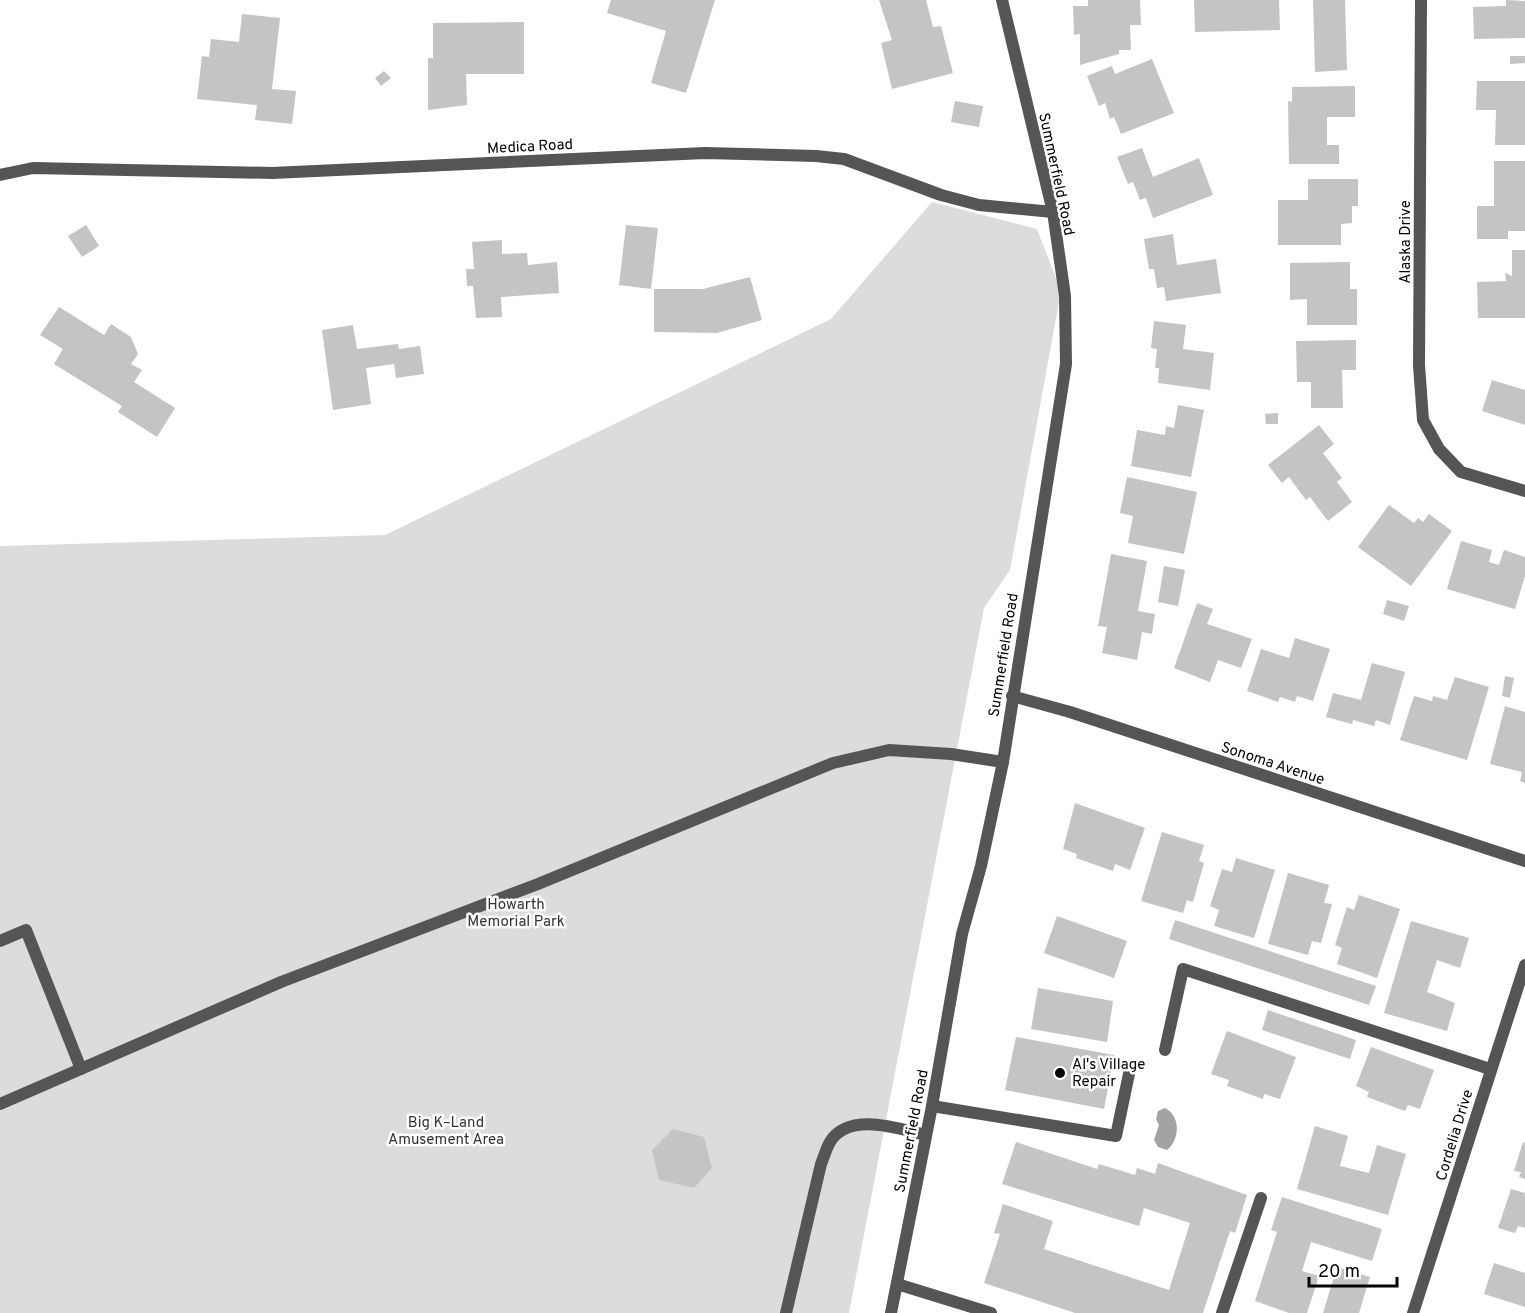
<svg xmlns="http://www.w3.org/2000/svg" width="1525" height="1313" viewBox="0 0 1525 1313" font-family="Overpass,sans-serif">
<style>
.green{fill:#dcdcdc}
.water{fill:#a3a3a3}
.building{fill:#c4c4c4}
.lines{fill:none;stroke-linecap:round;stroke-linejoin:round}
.service{stroke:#555;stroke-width:12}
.minor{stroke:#555;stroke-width:12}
.tertiary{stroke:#555;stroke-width:12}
.poi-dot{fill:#000;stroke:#fff;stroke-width:2}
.labels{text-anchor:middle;stroke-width:5;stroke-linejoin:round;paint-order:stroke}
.street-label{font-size:15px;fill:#000;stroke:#fff}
.park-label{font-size:15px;fill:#333;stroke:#fff}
.poi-label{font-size:15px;fill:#000;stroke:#fff;text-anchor:start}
</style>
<rect width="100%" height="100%" fill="#fff"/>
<polygon class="green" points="932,202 1037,229 1061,291 1010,570 984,608 849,1313 0,1313 0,546 385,535 831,319"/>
<path class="water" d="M1165,1108C1181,1116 1180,1140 1167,1150L1158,1147L1154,1140L1159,1125L1156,1119L1158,1111Z"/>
<g class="building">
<polygon points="611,0 715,0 686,93 651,83 666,31 607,13"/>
<polygon points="879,0 926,0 933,27 941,26 953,73 892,89 881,43 892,40"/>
<polygon points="1088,0 1140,0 1141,25 1130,25 1131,50 1119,50 1119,54 1080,65 1080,34 1074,35 1073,6 1088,6"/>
<polygon points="1194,0 1279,0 1280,30 1195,32"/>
<polygon points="1313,0 1345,0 1347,70 1315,72"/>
<polygon points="1506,0 1525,1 1525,38 1474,39 1473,7 1506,6"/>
<polygon points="242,14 280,18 272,89 296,91 292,124 255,120 257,105 197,99 202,56 209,57 211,39 239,42"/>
<polygon points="524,22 524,74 466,74 467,105 428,110 428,58 433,58 433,23"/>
<polygon points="1510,56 1525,56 1525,63 1510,64"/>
<polygon points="1152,59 1174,113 1121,134 1114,117 1110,119 1105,103 1099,106 1087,76 1112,66 1115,74"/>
<polygon points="384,71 391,78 381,86 375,78"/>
<polygon points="1477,81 1525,81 1525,145 1495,145 1496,110 1476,110"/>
<polygon points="1355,86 1355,117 1327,117 1327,145 1339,145 1339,164 1289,164 1288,101 1292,102 1292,87"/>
<polygon points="955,101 983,106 979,127 951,122"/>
<polygon points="1142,148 1153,177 1199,158 1213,195 1153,218 1146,198 1140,200 1133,182 1128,184 1117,157"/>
<polygon points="1494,161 1525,161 1525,231 1508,231 1508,239 1477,239 1477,206 1494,206"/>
<polygon points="1308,179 1358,179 1358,206 1352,206 1352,223 1341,224 1341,245 1278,245 1278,200 1308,200"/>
<polygon points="86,225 99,246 82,257 68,236"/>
<polygon points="626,225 658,228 651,289 619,285"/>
<polygon points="1173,234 1177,265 1216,259 1221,293 1166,301 1164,287 1157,288 1154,269 1149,269 1144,239"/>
<polygon points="502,240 502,254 527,253 528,265 557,262 559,293 501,297 502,317 476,318 473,286 467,286 466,269 474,269 472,242"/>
<polygon points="1512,250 1525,250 1525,318 1478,318 1477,282 1506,281 1505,273 1512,276"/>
<polygon points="1350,262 1350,289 1357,289 1357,325 1307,325 1307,299 1290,300 1290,263"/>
<polygon points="750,277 762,320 717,333 654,332 654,289 703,289"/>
<polygon points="59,307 104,335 111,324 131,337 138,354 131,364 142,370 134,382 175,408 157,437 118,412 122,406 54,364 63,349 40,335"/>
<polygon points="1154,321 1186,325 1183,349 1214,353 1210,390 1158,383 1159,368 1155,368 1157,349 1151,348"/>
<polygon points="353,325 357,349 398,344 399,349 420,346 424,374 396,378 394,364 366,368 371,404 333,410 322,330"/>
<polygon points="1356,340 1356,370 1342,370 1343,408 1311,408 1311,382 1297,382 1296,341"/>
<polygon points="1492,380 1525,390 1525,425 1482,411"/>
<polygon points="1178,405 1204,410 1191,477 1131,466 1137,430 1165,435 1166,426 1174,428"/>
<polygon points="1278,413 1278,424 1266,424 1265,414"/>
<polygon points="1319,425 1334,444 1323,453 1342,478 1337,482 1352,502 1328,521 1310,497 1306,500 1289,477 1282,483 1268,465"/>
<polygon points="1127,477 1197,492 1184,554 1128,543 1133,516 1120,513"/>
<polygon points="1389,505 1414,523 1418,518 1423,522 1429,514 1452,531 1411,586 1358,547"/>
<polygon points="1461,541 1492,550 1489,562 1499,565 1504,550 1525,557 1525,576 1515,609 1447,589"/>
<polygon points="1111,554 1147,561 1138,611 1155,614 1152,634 1142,632 1137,660 1102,653 1107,627 1098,626"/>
<polygon points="1164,566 1185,570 1178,606 1158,602"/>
<polygon points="1387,600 1409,606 1404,621 1383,614"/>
<polygon points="1197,603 1213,609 1207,624 1252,639 1241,668 1218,660 1210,682 1174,668"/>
<polygon points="1295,638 1330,649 1313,701 1297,696 1295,702 1280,697 1278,702 1247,691 1261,649 1289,658"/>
<polygon points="1372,663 1405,672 1390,725 1376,720 1374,726 1353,720 1352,724 1326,717 1333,693 1361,700"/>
<polygon points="1505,676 1514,678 1510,698 1502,696"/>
<polygon points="1455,677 1489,687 1467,760 1400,740 1414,696 1432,701 1433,696 1447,700"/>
<polygon points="1505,706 1525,712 1525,783 1520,781 1522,772 1490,764"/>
<polygon points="1075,803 1145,828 1130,870 1115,864 1113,871 1076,858 1077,854 1063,849"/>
<polygon points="1162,832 1204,845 1199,861 1204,863 1193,902 1187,900 1183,913 1141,901"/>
<polygon points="1236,858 1275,870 1254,938 1214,926 1219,910 1210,906 1222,869 1232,872"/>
<polygon points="1288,873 1329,885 1324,903 1332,904 1321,943 1312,941 1308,955 1268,944"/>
<polygon points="1359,895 1400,909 1377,978 1337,964 1342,948 1335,945 1347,907 1354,910"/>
<polygon points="1057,916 1127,941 1114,978 1044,953"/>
<polygon points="1175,920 1376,986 1369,1005 1169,939"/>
<polygon points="1411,921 1469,938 1460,968 1437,960 1427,992 1455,1003 1447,1031 1384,1013"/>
<polygon points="1038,988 1113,1001 1107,1042 1031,1029"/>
<polygon points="1268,1010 1356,1040 1350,1059 1262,1030"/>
<polygon points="1227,1031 1296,1057 1280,1099 1264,1094 1263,1099 1227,1086 1229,1080 1211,1074"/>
<polygon points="1016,1037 1114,1055 1104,1109 1005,1090"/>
<polygon points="1371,1047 1434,1070 1420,1109 1408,1105 1405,1111 1367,1097 1369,1092 1356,1086"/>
<polygon points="1315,1126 1348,1136 1340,1166 1369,1173 1377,1145 1406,1154 1388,1215 1297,1189"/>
<polygon points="673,1129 704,1137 712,1168 694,1188 659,1180 652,1150"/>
<polygon points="1016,1142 1097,1169 1099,1164 1135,1175 1137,1168 1155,1174 1158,1163 1247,1195 1235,1233 1230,1231 1203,1313 1075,1313 984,1283 1000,1234 994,1233 1003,1204 1053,1221 1044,1249 1169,1290 1190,1223 1144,1208 1139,1226 1002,1184"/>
<polygon points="1523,1142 1525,1143 1525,1179 1519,1177 1521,1172 1514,1171"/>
<polygon points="1511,1189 1525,1193 1525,1228 1518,1226 1515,1233 1498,1228"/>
<polygon points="1282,1197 1382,1229 1372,1261 1311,1242 1302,1271 1319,1276 1307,1313 1289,1313 1255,1301 1277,1232 1271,1230"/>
<polygon points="1494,1263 1525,1273 1525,1307 1484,1294"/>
<polygon points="1337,1267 1370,1277 1359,1313 1323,1313"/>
</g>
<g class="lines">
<g class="service">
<polyline points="0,941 26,930 81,1069"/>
<polyline points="1165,1050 1183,969 1490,1069"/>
<polyline points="0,1104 281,982 538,884 833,763 889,750 951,754 1003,762"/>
<polyline points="932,1106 1116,1136 1130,1069"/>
<polyline points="897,1284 991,1313"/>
<path d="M786,1313L821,1164C824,1157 826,1149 830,1142C849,1111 899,1129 926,1135"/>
<polyline points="1222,1313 1261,1198"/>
</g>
<g class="minor">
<polyline points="1421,0 1419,365 1423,420 1439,449 1461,472 1525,491"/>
<polyline points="0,175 33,168 272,173 705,153 816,156 844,159 941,195 979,205 1053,212"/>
<polyline points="1413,1313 1525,965"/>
</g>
<g class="tertiary">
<polyline points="1012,696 1070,712 1525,861"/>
<polyline points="891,1313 932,1106 962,934 981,866 1003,762 1066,364 1065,296 1053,212 1002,0"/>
</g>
</g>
<circle class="poi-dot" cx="1060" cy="1073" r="6"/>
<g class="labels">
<g class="street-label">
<text transform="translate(530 146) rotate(-3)" y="5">Medica Road</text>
<text transform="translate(1057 174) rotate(78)" y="5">Summerfield Road</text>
<text transform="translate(1405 242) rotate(-90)" y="5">Alaska Drive</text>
<text transform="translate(1003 655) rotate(-81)" y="5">Summerfield Road</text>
<text transform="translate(1273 763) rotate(18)" y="5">Sonoma Avenue</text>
<text transform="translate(911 1131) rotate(-79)" y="5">Summerfield Road</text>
<text transform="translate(1454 1135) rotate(-73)" y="5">Cordelia Drive</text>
</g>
<g class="park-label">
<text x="516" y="909">Howarth<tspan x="516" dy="17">Memorial Park</tspan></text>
<text x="446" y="1127">Big K–Land<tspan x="446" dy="17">Amusement Area</tspan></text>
</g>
<g class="poi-label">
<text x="1072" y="1069">Al's Village<tspan x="1072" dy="17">Repair</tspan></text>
</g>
</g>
<path d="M1309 1277v9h88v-9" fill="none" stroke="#000000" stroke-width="3"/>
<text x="1318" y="1277" font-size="18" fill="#000000" stroke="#ffffff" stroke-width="4.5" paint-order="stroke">20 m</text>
</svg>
